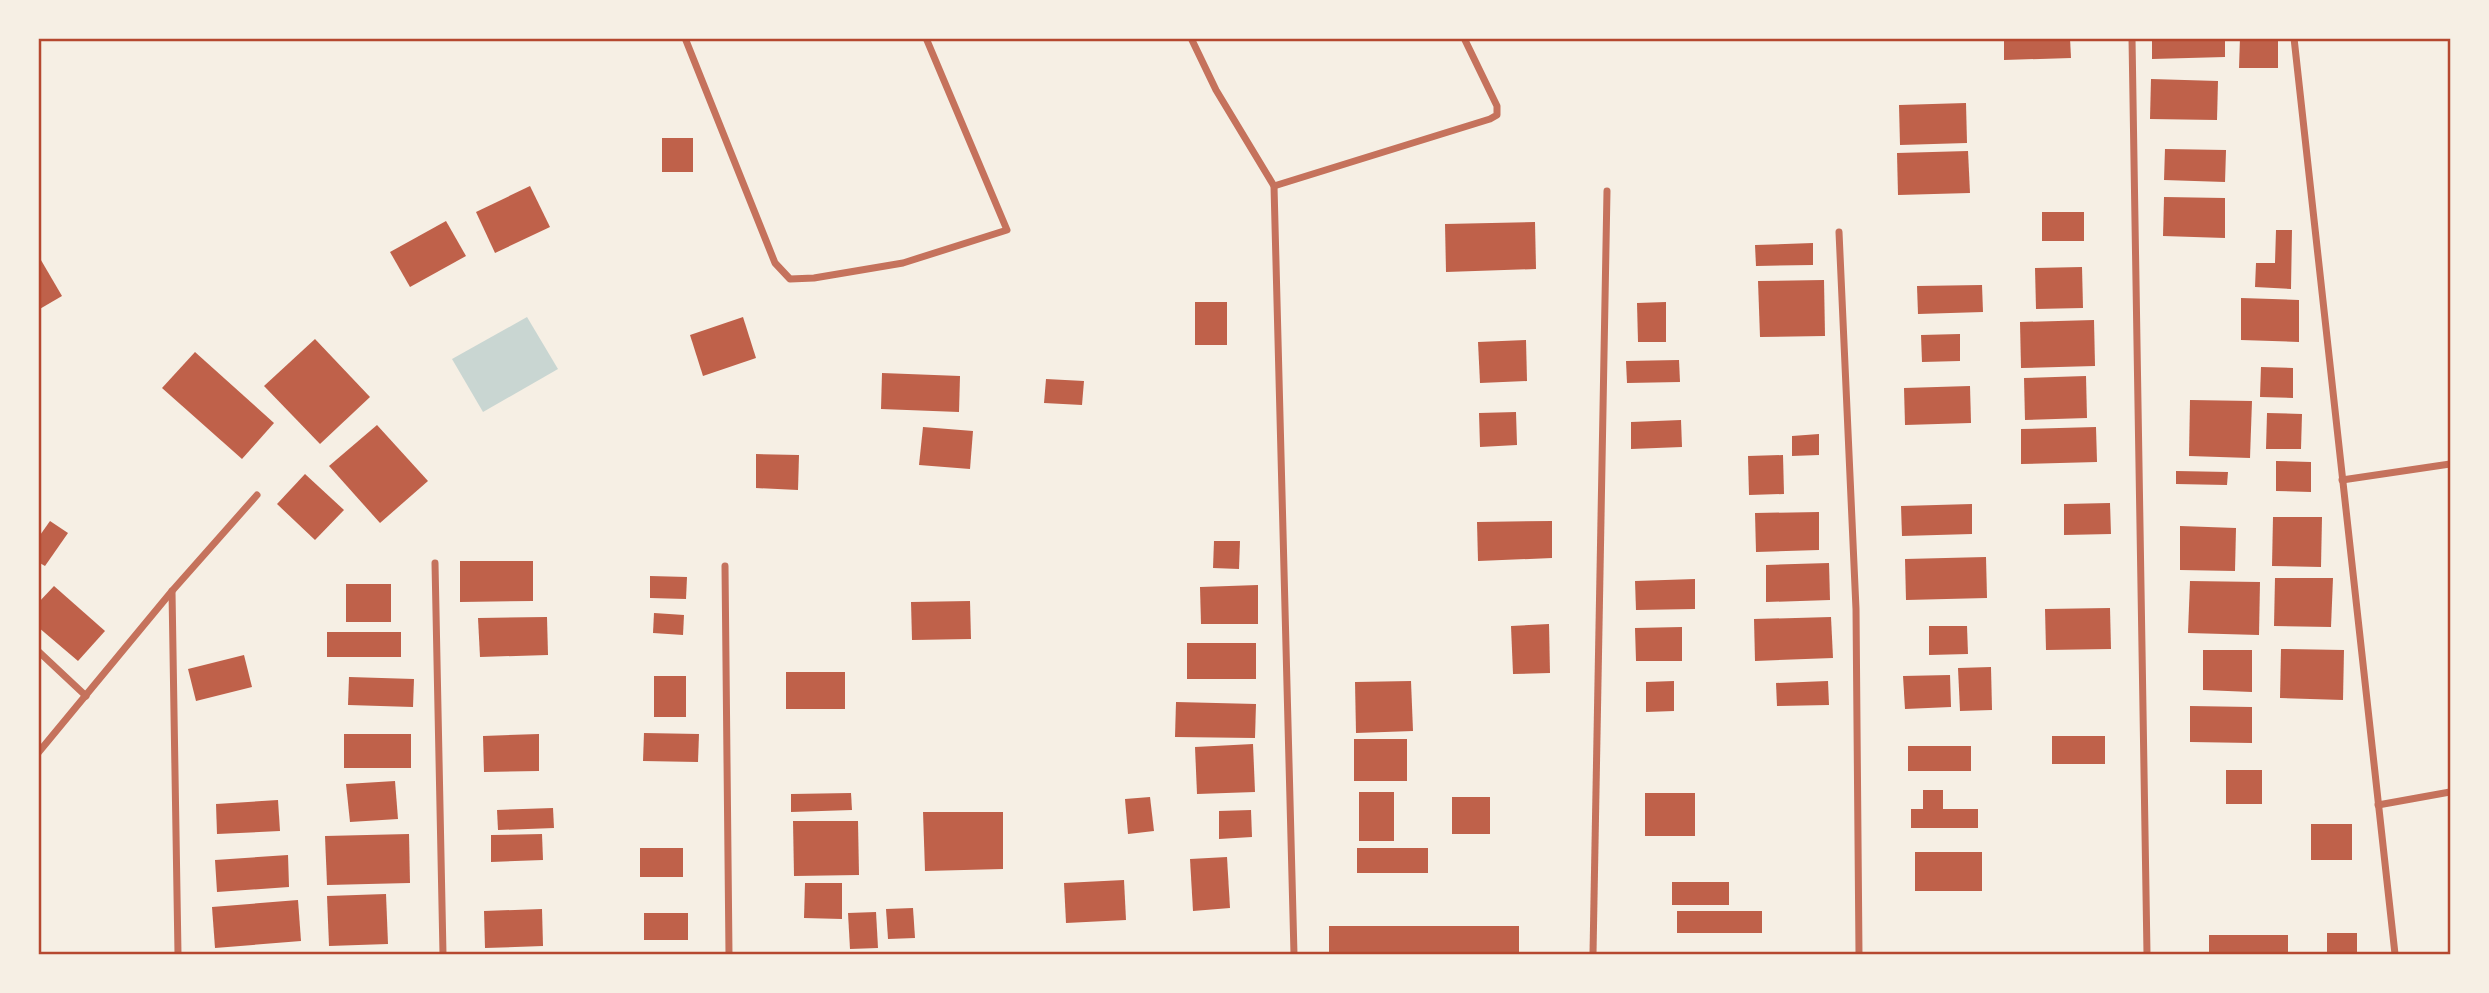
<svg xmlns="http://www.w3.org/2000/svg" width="2489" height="993" viewBox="0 0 2489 993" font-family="'Space Grotesk',sans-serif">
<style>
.water{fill:#c9d6d2}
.building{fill:#bf614a}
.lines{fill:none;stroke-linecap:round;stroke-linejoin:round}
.minor{stroke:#c5725c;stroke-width:7}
.neatline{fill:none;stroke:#b5482f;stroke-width:2.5}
</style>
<rect width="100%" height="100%" fill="#f6efe4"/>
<polygon class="water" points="527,317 558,369 483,412 452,359"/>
<g class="building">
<polygon points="2004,38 2070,38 2071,58 2004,60"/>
<polygon points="2152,38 2225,38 2225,57 2152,59"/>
<polygon points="2240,38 2278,38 2278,68 2239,68"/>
<polygon points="2151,79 2218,81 2217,120 2150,119"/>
<polygon points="1966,103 1967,143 1900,145 1899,105"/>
<rect x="662" y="138" width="31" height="34"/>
<polygon points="2165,149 2226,150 2225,182 2164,180"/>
<polygon points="1968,151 1970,193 1898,195 1897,153"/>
<polygon points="530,186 550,227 495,253 476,212"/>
<polygon points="2164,197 2225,198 2225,238 2163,236"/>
<rect x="2042" y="212" width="42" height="29"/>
<polygon points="446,221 466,256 410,287 390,252"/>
<polygon points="1535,222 1536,269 1446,272 1445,224"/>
<polygon points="2276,230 2292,230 2291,289 2255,287 2256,263 2275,263"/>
<polygon points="1813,243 1813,265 1756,266 1755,245"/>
<polygon points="38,255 62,296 38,310"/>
<polygon points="2082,267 2083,308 2036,309 2035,268"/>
<polygon points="1824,280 1825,336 1760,337 1758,281"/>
<polygon points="1982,285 1983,312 1918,314 1917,286"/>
<polygon points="2241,298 2299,300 2299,342 2241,340"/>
<rect x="1195" y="302" width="32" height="43"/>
<polygon points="1666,302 1666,342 1638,342 1637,303"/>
<polygon points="743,317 756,358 703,376 690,335"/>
<polygon points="2094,320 2095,366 2021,368 2020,322"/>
<polygon points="1960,334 1960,361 1922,362 1921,335"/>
<polygon points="315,339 370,397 320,444 264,386"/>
<polygon points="1526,340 1527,381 1480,383 1478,342"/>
<polygon points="195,352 274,423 242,459 162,388"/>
<polygon points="1679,360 1680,382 1627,383 1626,361"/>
<polygon points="2261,367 2293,368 2293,398 2260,397"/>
<polygon points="882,373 960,376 959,412 881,409"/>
<polygon points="2086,376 2087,418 2025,420 2024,378"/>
<polygon points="1046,379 1084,381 1082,405 1044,403"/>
<polygon points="1970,386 1971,423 1905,425 1904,388"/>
<polygon points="2190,400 2252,401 2250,458 2189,456"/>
<polygon points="1516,412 1517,445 1480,447 1479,413"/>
<polygon points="2267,413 2302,414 2301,449 2266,449"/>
<polygon points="1681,420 1682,447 1631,449 1631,422"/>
<polygon points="377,425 428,481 380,523 329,466"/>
<polygon points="923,427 973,431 970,469 919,465"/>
<polygon points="2096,427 2097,462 2021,464 2021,429"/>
<polygon points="1819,434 1819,455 1792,456 1792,436"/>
<polygon points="756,454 799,455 798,490 756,488"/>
<polygon points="1783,455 1784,494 1749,495 1748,456"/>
<polygon points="2276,461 2311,462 2311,492 2276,491"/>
<polygon points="2176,471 2228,472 2227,485 2176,484"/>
<polygon points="305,474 344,510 315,540 277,504"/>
<polygon points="2110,503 2111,534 2064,535 2064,504"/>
<polygon points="1972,504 1972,534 1902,536 1901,506"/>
<polygon points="1819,512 1819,550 1756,552 1755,513"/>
<polygon points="2273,517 2322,517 2321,567 2272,566"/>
<polygon points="50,521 68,533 45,566 38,562 38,538"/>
<polygon points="1552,521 1552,558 1478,561 1477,522"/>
<polygon points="2180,526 2236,528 2235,571 2180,570"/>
<polygon points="1214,541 1240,541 1239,569 1213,568"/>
<polygon points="1986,557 1987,598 1906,600 1905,559"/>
<polygon points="460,561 533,561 533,601 460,602"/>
<polygon points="1829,563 1830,600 1766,602 1766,565"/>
<polygon points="650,576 687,577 686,599 650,598"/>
<polygon points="2275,578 2333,578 2331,627 2274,626"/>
<polygon points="1695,579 1695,609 1636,610 1635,581"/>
<polygon points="2190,581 2260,582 2259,635 2188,633"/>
<rect x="346" y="584" width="45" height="38"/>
<polygon points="1258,585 1258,624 1201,624 1200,587"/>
<polygon points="54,586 105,631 78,661 38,627 38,603"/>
<polygon points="970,601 971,639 912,640 911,602"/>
<polygon points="2110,608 2111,649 2046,650 2045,609"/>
<polygon points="654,613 684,615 683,635 653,633"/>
<polygon points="547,617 548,655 480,657 478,618"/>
<polygon points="1831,617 1833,658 1755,661 1754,619"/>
<polygon points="1549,624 1550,673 1513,674 1511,626"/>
<polygon points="1929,626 1967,626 1968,654 1929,655"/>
<polygon points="1682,627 1682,661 1636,661 1635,628"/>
<rect x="327" y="632" width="74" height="25"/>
<rect x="1187" y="643" width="69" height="36"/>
<polygon points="2281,649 2344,650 2343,700 2280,698"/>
<polygon points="2203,650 2252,650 2252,692 2203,690"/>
<polygon points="244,655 252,687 196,701 188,669"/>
<polygon points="1991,667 1992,710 1960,711 1958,668"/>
<rect x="786" y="672" width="59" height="37"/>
<polygon points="1950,675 1951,707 1905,709 1903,676"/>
<rect x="654" y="676" width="32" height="41"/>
<polygon points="349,677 414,679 413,707 348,705"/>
<polygon points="1411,681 1413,731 1356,733 1355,682"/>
<polygon points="1674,681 1674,711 1646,712 1646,682"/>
<polygon points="1828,681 1829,705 1777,706 1776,683"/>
<polygon points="1176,702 1256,704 1255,738 1175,737"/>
<polygon points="2190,706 2252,707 2252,743 2190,742"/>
<polygon points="644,733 699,734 698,762 643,761"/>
<rect x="344" y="734" width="67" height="34"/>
<polygon points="539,734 539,771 484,772 483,736"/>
<rect x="2052" y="736" width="53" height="28"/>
<rect x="1354" y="739" width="53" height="42"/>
<polygon points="1253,744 1255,792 1197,794 1195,747"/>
<rect x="1908" y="746" width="63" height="25"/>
<rect x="2226" y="770" width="36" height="34"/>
<polygon points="395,781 398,819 350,822 346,784"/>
<polygon points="1923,790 1943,790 1943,809 1978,809 1978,828 1911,828 1911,809 1923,809"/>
<rect x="1359" y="792" width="35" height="49"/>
<polygon points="851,793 852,810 791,812 791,794"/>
<rect x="1645" y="793" width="50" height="43"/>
<polygon points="1150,797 1154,831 1128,834 1125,799"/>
<rect x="1452" y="797" width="38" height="37"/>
<polygon points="278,800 280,831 217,834 216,804"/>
<polygon points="553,808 554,828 498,830 497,810"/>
<polygon points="1251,810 1252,837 1219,839 1219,811"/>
<polygon points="923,812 1003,812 1003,869 925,871"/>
<polygon points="793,821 858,821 859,875 794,876"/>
<rect x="2311" y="824" width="41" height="36"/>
<polygon points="409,834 410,883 327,885 325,836"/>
<polygon points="542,834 543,860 491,862 491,835"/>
<rect x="640" y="848" width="43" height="29"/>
<rect x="1357" y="848" width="71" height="25"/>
<rect x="1915" y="852" width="67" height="39"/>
<polygon points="288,855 289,887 217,892 215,860"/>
<polygon points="1227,857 1230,908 1193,911 1190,859"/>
<polygon points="1124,880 1126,920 1066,923 1064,883"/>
<rect x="1672" y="882" width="57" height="23"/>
<polygon points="805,883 842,883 842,919 804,918"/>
<polygon points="386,894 388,944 329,946 327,896"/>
<polygon points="298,900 301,941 215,948 212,907"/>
<polygon points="913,908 915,938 888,939 886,909"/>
<polygon points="542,909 543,946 485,948 484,911"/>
<rect x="1677" y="911" width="85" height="22"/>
<polygon points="876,912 878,948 850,949 848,913"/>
<rect x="644" y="913" width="44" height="27"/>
<rect x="1329" y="926" width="190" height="28"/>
<rect x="2327" y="933" width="30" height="21"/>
<rect x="2209" y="935" width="79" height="19"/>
</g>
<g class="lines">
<g class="minor">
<polyline points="685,38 775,263 790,279 814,278 903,263 1007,230 926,38"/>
<polyline points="1191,38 1216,90 1274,186 1294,954"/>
<polyline points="2132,38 2147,954"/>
<polyline points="2294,38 2395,954"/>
<polyline points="1274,186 1490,119 1497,115 1497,106 1464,38"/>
<polyline points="1839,232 1856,609 1859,954"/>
<polyline points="2342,480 2450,464"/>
<polyline points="435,563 443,954"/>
<polyline points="725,566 729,954"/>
<polyline points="172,591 178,954"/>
<polyline points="38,651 86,696"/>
<polyline points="38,753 172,591 257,495"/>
<polyline points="2378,805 2450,792"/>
<polyline points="1593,954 1607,191"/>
</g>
</g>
<rect width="2489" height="993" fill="none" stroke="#f6efe4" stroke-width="80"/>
<rect x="40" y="40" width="2409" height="913" class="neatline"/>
</svg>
